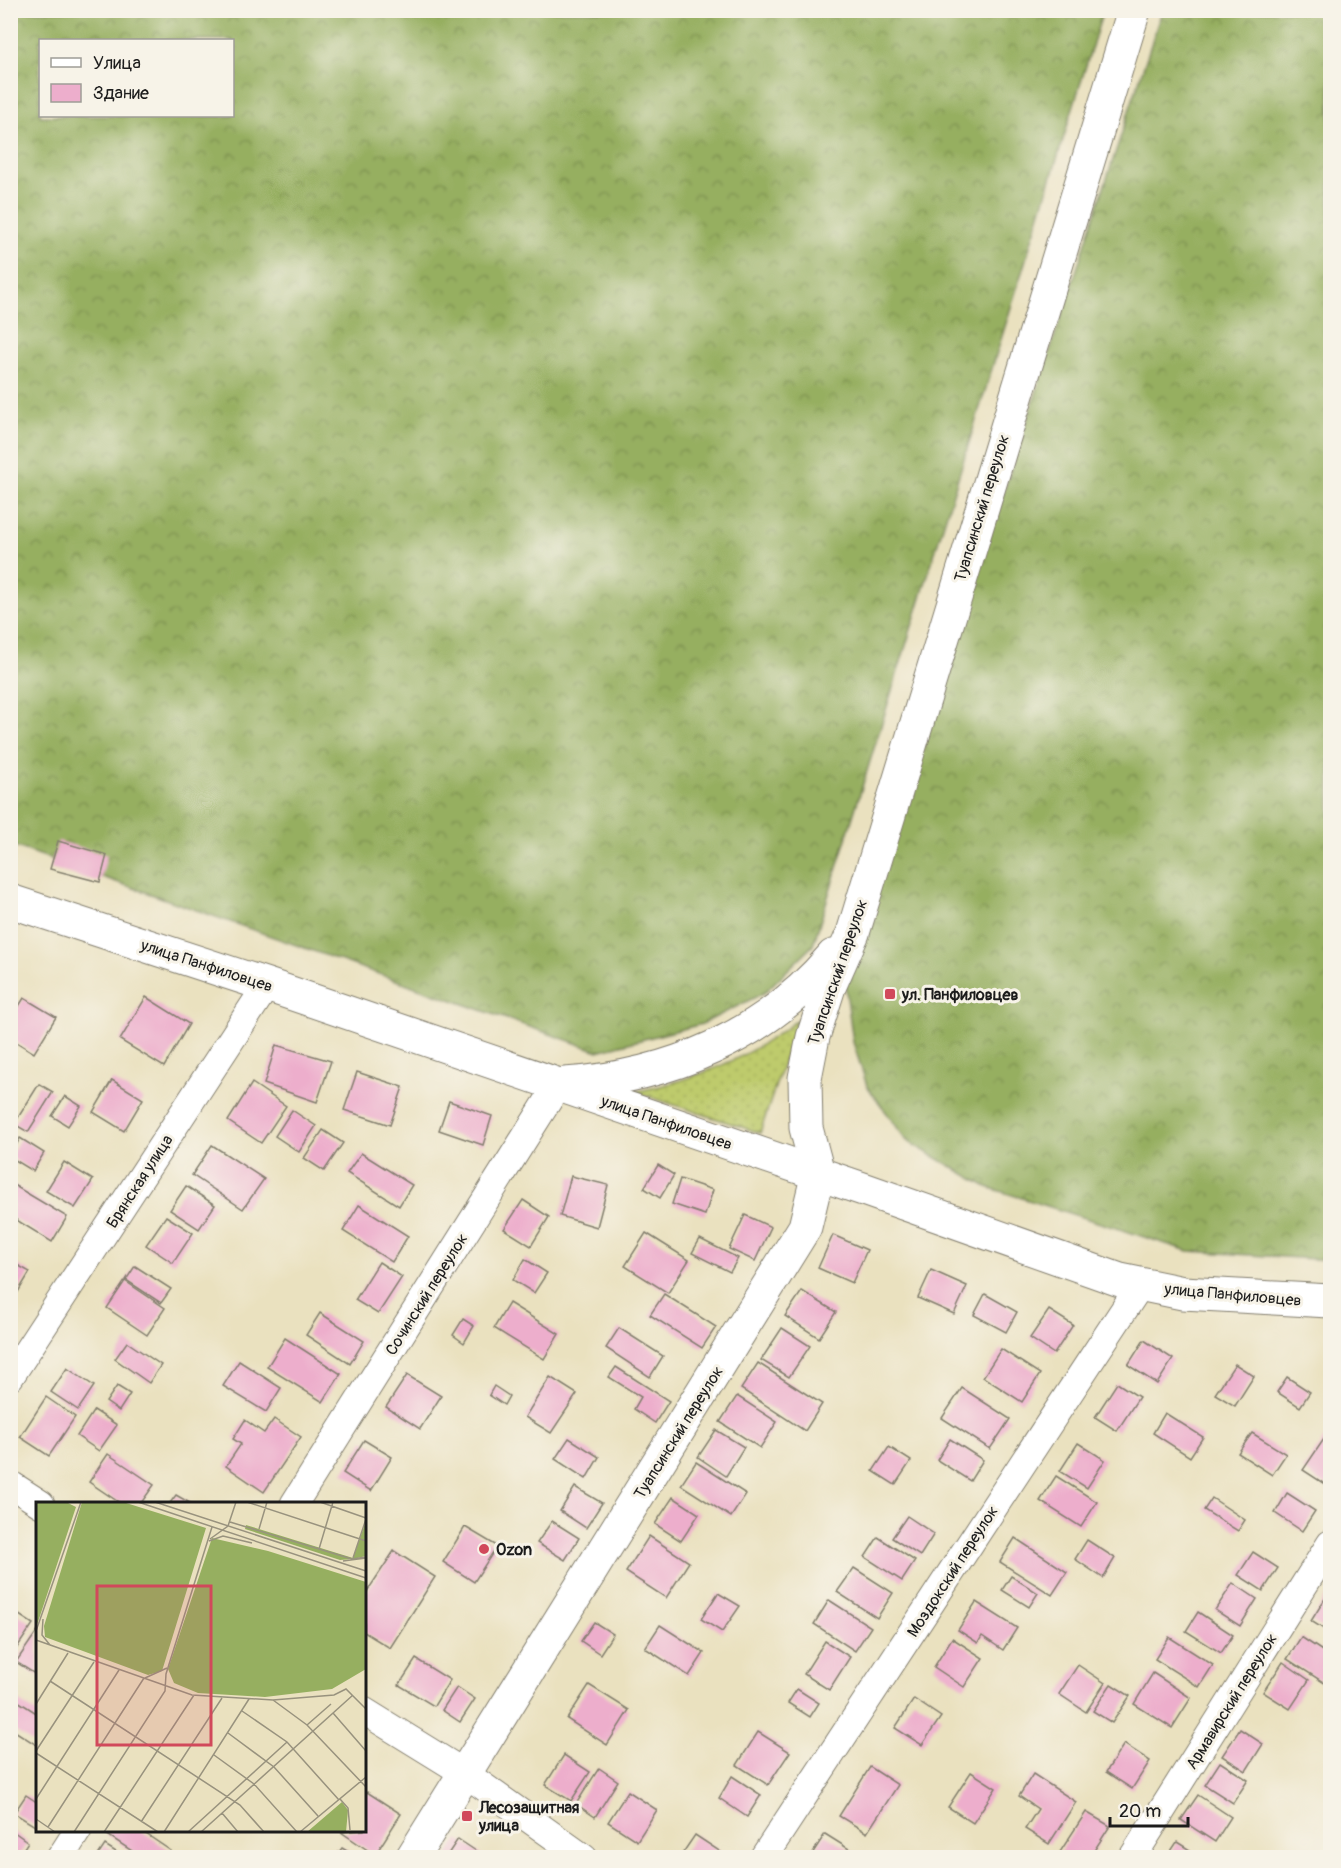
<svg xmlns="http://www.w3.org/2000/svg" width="1341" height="1868" viewBox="0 0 1341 1868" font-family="Pangolin,sans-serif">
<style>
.grass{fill:url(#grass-dots);stroke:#6d7444;stroke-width:1.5}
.forest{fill:url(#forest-crowns);stroke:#59663e;stroke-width:1.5;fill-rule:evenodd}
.building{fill:#edaecc}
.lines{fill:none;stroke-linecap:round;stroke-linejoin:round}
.street-casing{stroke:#837e6e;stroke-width:29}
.secondary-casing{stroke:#837e6e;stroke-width:35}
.street{stroke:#fff;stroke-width:27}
.secondary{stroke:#fff;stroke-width:33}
.poi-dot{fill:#d1495b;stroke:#f7f3e8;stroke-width:2}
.labels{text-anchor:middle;stroke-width:6;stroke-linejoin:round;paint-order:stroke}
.street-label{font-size:16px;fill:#1c1c1c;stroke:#f7f3e8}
.poi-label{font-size:16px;font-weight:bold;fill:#1c1c1c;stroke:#f7f3e8;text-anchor:start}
.inset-road{fill:none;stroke:#98927e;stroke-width:1.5}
.view{fill:#d1495b;fill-opacity:0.15;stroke:#d1495b;stroke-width:3}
.inset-edge{fill:none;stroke:#1c1c1c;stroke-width:3}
</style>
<defs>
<pattern id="grass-dots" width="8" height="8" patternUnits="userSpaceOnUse" patternTransform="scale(1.5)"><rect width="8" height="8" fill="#becb6c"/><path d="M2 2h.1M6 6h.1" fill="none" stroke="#a3ae5d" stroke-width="1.8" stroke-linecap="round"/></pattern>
<pattern id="forest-crowns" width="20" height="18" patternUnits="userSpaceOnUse" patternTransform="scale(1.5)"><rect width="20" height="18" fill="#96af60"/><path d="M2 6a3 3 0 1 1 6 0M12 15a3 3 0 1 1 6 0" fill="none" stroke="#7a8e4e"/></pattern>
</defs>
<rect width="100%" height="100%" fill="#f7f3e8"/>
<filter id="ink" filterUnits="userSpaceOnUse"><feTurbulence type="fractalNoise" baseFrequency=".0167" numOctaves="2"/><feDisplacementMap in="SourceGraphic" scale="12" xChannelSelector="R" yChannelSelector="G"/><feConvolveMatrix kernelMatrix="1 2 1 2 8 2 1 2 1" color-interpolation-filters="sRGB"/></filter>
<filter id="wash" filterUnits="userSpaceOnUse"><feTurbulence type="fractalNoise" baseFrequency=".008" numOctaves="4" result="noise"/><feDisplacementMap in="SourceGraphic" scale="24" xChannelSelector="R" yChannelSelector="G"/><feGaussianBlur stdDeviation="1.35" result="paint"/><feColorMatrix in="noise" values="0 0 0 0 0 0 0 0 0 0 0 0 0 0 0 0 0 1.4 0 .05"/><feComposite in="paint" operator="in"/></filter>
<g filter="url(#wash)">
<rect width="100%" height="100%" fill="#eae1bf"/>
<path class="grass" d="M797,1020L760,1133L635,1092C698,1079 747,1059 797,1020Z"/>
<g class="forest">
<path d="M11,11H1103L813,945L764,993L702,1024L598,1051L11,845ZM40,40H232V116H40Z"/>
<polygon points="1162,11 1330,11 1330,1260 1188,1251 987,1187 907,1141 867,1086 853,1042 844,976"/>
</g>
<g id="blocks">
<g class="building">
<polygon points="58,841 107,855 100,882 50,869"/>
<polygon points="146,997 189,1024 164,1067 120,1040"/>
<polygon points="24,998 56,1017 34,1053 10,1038 10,1020"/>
<polygon points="276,1045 331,1061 317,1102 264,1084"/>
<polygon points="357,1072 403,1087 390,1125 344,1110"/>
<polygon points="112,1080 143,1099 124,1131 93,1112"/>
<polygon points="252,1083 286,1106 261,1143 228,1121"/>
<polygon points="39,1084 53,1092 28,1132 14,1124"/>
<polygon points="65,1096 81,1106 68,1126 52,1116"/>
<polygon points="449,1101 492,1116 483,1145 439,1130"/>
<polygon points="292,1110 316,1126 299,1152 275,1136"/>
<polygon points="323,1130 343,1143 324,1171 304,1158"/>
<polygon points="20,1138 44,1153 33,1171 10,1157"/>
<polygon points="212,1145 264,1179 243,1209 192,1175"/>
<polygon points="361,1153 412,1185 399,1206 347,1173"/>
<polygon points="64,1162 93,1180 75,1208 46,1191"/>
<polygon points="658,1165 674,1175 660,1198 644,1188"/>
<polygon points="571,1176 608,1185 597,1227 560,1216"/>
<polygon points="680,1179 713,1190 705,1215 672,1204"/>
<polygon points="10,1183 67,1217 52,1242 10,1216"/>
<polygon points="186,1186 215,1205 199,1229 170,1210"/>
<polygon points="523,1200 549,1217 531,1246 504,1229"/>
<polygon points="359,1205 408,1236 392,1262 343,1231"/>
<polygon points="745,1215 771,1227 755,1261 729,1249"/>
<polygon points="166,1216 193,1233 173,1263 146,1245"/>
<polygon points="646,1233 689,1260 668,1293 625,1266"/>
<polygon points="833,1235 867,1250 852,1283 818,1268"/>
<polygon points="700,1239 738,1258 730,1272 692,1253"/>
<polygon points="525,1259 547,1273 534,1293 513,1280"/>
<polygon points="10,1261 30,1272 18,1292 10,1288"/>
<polygon points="379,1262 402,1277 378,1314 355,1300"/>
<polygon points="135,1266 171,1289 161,1303 126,1280"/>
<polygon points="931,1270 967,1286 954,1314 918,1298"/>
<polygon points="125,1281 165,1308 147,1335 107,1308"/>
<polygon points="802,1291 836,1312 819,1338 785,1316"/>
<polygon points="664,1294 716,1327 702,1348 650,1315"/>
<polygon points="985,1294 1017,1312 1006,1332 974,1315"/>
<polygon points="509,1303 559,1334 544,1359 494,1328"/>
<polygon points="1049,1310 1073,1325 1054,1354 1030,1338"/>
<polygon points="320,1313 364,1341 350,1364 306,1335"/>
<polygon points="463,1319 474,1326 464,1343 453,1335"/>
<polygon points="619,1328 663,1356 650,1377 606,1348"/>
<polygon points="782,1328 810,1346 789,1377 761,1360"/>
<polygon points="285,1338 341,1374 323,1402 267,1367"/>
<polygon points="1144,1340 1173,1359 1157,1384 1128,1365"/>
<polygon points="127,1342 161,1365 149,1383 115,1359"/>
<polygon points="1001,1349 1040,1374 1022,1402 983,1377"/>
<polygon points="239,1361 281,1388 266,1412 223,1386"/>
<polygon points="758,1363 822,1404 805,1431 741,1389"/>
<polygon points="1235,1364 1254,1376 1235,1406 1215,1394"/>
<polygon points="616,1367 669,1401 655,1423 634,1409 641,1397 609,1377"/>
<polygon points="67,1368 94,1386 78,1410 51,1392"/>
<polygon points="407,1375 441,1396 420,1429 386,1407"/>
<polygon points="550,1377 577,1394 551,1433 525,1417"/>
<polygon points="1287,1377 1310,1392 1300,1407 1277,1392"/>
<polygon points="1117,1383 1139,1397 1117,1431 1095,1417"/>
<polygon points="117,1386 130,1394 119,1411 106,1402"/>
<polygon points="494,1386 509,1396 504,1405 489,1395"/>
<polygon points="962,1388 1010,1419 990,1449 942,1418"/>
<polygon points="737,1396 777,1422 760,1448 720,1422"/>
<polygon points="46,1397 75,1417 49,1456 20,1437"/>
<polygon points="94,1410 117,1425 99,1451 77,1436"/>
<polygon points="1165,1413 1203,1437 1190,1457 1153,1433"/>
<polygon points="274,1419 301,1437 264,1492 226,1466 241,1444 233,1439 245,1420 264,1433"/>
<polygon points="716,1430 744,1447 726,1476 698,1457"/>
<polygon points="1252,1433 1286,1454 1272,1475 1238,1453"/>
<polygon points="569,1438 599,1457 586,1479 555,1459"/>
<polygon points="950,1439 983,1460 970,1481 937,1460"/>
<polygon points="1324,1439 1330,1443 1329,1487 1303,1470"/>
<polygon points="364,1440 392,1457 371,1491 343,1473"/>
<polygon points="1078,1443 1105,1460 1087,1488 1060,1471"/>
<polygon points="889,1447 911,1461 895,1485 873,1471"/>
<polygon points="108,1454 154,1485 141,1503 120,1503 89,1482"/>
<polygon points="696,1462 746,1494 731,1517 681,1485"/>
<polygon points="1056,1476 1097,1502 1081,1527 1040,1501"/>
<polygon points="575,1487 602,1503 586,1528 560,1511"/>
<polygon points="1287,1493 1315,1511 1302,1531 1275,1513"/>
<polygon points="176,1495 190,1503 170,1503"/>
<polygon points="673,1497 699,1514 681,1541 655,1524"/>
<polygon points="1212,1498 1245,1520 1238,1531 1204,1510"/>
<polygon points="907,1516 934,1534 920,1556 892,1538"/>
<polygon points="552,1521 579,1538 565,1560 537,1543"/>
<polygon points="465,1527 497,1546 474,1582 443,1562"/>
<polygon points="649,1536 689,1562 666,1598 626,1572"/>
<polygon points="878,1537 915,1561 902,1581 865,1557"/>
<polygon points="1015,1538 1067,1572 1052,1595 1000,1562"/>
<polygon points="1087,1540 1115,1558 1103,1578 1075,1559"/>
<polygon points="394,1551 435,1577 390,1648 364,1632 364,1596"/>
<polygon points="1253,1552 1278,1568 1263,1591 1238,1575"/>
<polygon points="854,1568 893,1593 877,1618 837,1592"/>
<polygon points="1011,1576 1038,1593 1029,1607 1002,1590"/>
<polygon points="1233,1583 1257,1599 1240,1626 1215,1610"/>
<polygon points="718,1593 740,1606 722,1632 701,1619"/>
<polygon points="1326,1597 1330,1599 1330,1633 1311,1621"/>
<polygon points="829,1600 871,1627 855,1651 814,1624"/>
<polygon points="976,1602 1017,1628 1003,1650 982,1636 978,1643 958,1630"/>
<polygon points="10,1609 33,1624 10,1658"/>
<polygon points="1198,1612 1233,1635 1221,1653 1186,1631"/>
<polygon points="594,1622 613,1634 600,1654 581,1641"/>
<polygon points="660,1625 704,1653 689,1676 645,1648"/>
<polygon points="38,1630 38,1676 16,1662"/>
<polygon points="1169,1637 1213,1665 1199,1687 1155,1659"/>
<polygon points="1301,1637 1330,1656 1330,1677 1326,1684 1287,1659"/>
<polygon points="952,1638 983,1658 964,1687 934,1667"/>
<polygon points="825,1641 850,1657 829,1690 804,1674"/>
<polygon points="416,1659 450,1680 434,1706 399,1685"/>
<polygon points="1283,1662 1309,1680 1290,1709 1263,1692"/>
<polygon points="1078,1665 1105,1683 1086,1712 1059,1694"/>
<polygon points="1153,1673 1191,1698 1172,1728 1134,1704"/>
<polygon points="1111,1684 1130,1696 1112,1723 1093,1711"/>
<polygon points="589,1685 629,1710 607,1745 567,1719"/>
<polygon points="457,1687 475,1699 460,1722 442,1710"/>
<polygon points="797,1689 819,1703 810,1717 788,1703"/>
<polygon points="13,1698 38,1714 38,1746 10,1728 10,1702"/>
<polygon points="914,1699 941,1717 922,1745 895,1728"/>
<polygon points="1240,1729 1263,1744 1246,1771 1222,1756"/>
<polygon points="758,1732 790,1752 768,1785 737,1765"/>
<polygon points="1124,1744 1150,1761 1132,1789 1106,1772"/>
<polygon points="564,1755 590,1772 571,1801 545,1785"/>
<polygon points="1220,1762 1248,1780 1233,1803 1205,1785"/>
<polygon points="870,1767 898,1785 867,1833 839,1816"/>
<polygon points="599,1768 618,1781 595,1817 576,1804"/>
<polygon points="971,1772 996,1788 973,1823 948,1807"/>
<polygon points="1033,1774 1076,1802 1049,1844 1025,1829 1038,1809 1019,1796"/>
<polygon points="732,1776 761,1795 747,1817 719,1798"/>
<polygon points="628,1791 657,1810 637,1841 608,1822"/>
<polygon points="367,1792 401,1814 375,1855 341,1832 364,1830 364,1796"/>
<polygon points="26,1795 38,1803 38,1828 14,1813"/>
<polygon points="1198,1795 1231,1817 1215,1842 1181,1820"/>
<polygon points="1086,1812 1110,1826 1090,1857 1061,1857 1058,1855"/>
<polygon points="10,1829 28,1842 18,1857 10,1857"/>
<polygon points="108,1830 140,1830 171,1851 167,1857 141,1857 106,1834"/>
<polygon points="825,1834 857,1854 855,1857 810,1857"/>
<polygon points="695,1835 724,1854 721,1857 680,1857"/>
<polygon points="458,1839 482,1855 480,1857 446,1857"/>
<polygon points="1177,1842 1201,1857 1167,1857"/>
<polygon points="105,1845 124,1857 97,1857"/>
<polygon points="342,1848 357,1857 335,1857"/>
</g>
</g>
</g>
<g filter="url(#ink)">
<use href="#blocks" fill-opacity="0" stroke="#837e6e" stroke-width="1.5"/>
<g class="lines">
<g class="street-casing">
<g id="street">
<polyline points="10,1377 267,985"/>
<polyline points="10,1484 41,1504"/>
<polyline points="294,1504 558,1085"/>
<polyline points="364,1711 466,1774 584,1858"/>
<polyline points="60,1858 78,1830"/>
<polyline points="763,1858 1141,1284"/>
<polyline points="1132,1858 1330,1544"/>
</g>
</g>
<g class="secondary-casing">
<g id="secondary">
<polyline points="10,901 267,985 866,1190 1120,1280 1183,1293 1330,1301"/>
<path d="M565,1084C669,1077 766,1036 833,956"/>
<polyline points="412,1858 805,1227 818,1173 806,1128 805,1078 813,1037 829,987 853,933 1134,10"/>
</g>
</g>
<use href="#street" class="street"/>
<use href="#secondary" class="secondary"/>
</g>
</g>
<g class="poi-dot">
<rect x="884" y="988" width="12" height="12" rx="3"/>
<circle cx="484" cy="1549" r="6"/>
<rect x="461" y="1810" width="12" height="12" rx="3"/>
</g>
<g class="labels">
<g class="street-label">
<text transform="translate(981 508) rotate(-73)" y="6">Туапсинский переулок</text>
<text transform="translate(207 965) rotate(18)" y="6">улица Панфиловцев</text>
<text transform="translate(837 972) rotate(-71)" y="6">Туапсинский переулок</text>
<text transform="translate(667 1122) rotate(19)" y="6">улица Панфиловцев</text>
<text transform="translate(139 1181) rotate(-57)" y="6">Брянская улица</text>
<text transform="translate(426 1294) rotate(-58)" y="6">Сочинский переулок</text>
<text transform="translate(1233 1294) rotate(5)" y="6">улица Панфиловцев</text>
<text transform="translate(678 1432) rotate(-58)" y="6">Туапсинский переулок</text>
<text transform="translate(952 1571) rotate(-57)" y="6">Моздокский переулок</text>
<text transform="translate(1231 1701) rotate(-58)" y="6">Армавирский переулок</text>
</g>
<g class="poi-label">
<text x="902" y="1000">ул. Панфиловцев</text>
<text x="496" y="1555">Ozon</text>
<text x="479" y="1813">Лесозащитная<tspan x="479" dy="18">улица</tspan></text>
</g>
</g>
<g transform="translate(36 1502)">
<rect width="330" height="330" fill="#eae1bf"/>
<path d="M0,0H30L40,5L0,126ZM46,0H87L170,26L126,169L112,173L9,135L8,124ZM330,19V54L317,57L304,58L209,27L210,23L317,56ZM176,36L232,49L330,80V167L296,187L229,195L162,191L138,181L132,167ZM306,300L312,308L310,330H271Z" fill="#96af60"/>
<path class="inset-road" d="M102,0L330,76M119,0L330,69M211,0L330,39M284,0L330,16M194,20L316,57L330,55M223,27L231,0M174,37L192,24L200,0M173,39L187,34L216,41M283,47L297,0M317,56L330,17M307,59L330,56M7,117L6,133L14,143M0,129L45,0M0,138L156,193L237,198L298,193L310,187L330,207M109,176L131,166M14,179L204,303L228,330M237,198L271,223L330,285M0,202L32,151M206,209L251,240L303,298M297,211L330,249M271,223L295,202M192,231L238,265L282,314M0,249L58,160M0,251L122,330M178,253L218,282L261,330M0,297L83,168M304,297L312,306L314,328M186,311L202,330M0,317L19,330M105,320L186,196M12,325L108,176M38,330L129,189L130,172L176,25M68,330L158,193M128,330L213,197M152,330L251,240M165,330L317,193M264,330L330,275"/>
<path class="view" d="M61,84H175V243H61Z"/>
<rect width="330" height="330" class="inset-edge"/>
</g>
<rect width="1341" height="1868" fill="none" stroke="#f7f3e8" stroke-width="36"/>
<rect x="39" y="39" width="195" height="78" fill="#f7f3e8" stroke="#9f9d96" stroke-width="1.5"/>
<rect x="51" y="58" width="30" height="9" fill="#ffffff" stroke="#9f9d96" stroke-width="1.5"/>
<text x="93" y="69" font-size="18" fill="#1c1c1c">Улица</text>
<rect x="51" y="84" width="30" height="18" fill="#edaecc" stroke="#9f9d96" stroke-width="1.5"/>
<text x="93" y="99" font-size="18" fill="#1c1c1c">Здание</text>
<path d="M1110 1817v9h78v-9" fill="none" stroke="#1c1c1c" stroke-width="3"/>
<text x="1119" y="1817" font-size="18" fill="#1c1c1c" stroke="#f7f3e8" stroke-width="4.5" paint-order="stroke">20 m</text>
</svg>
